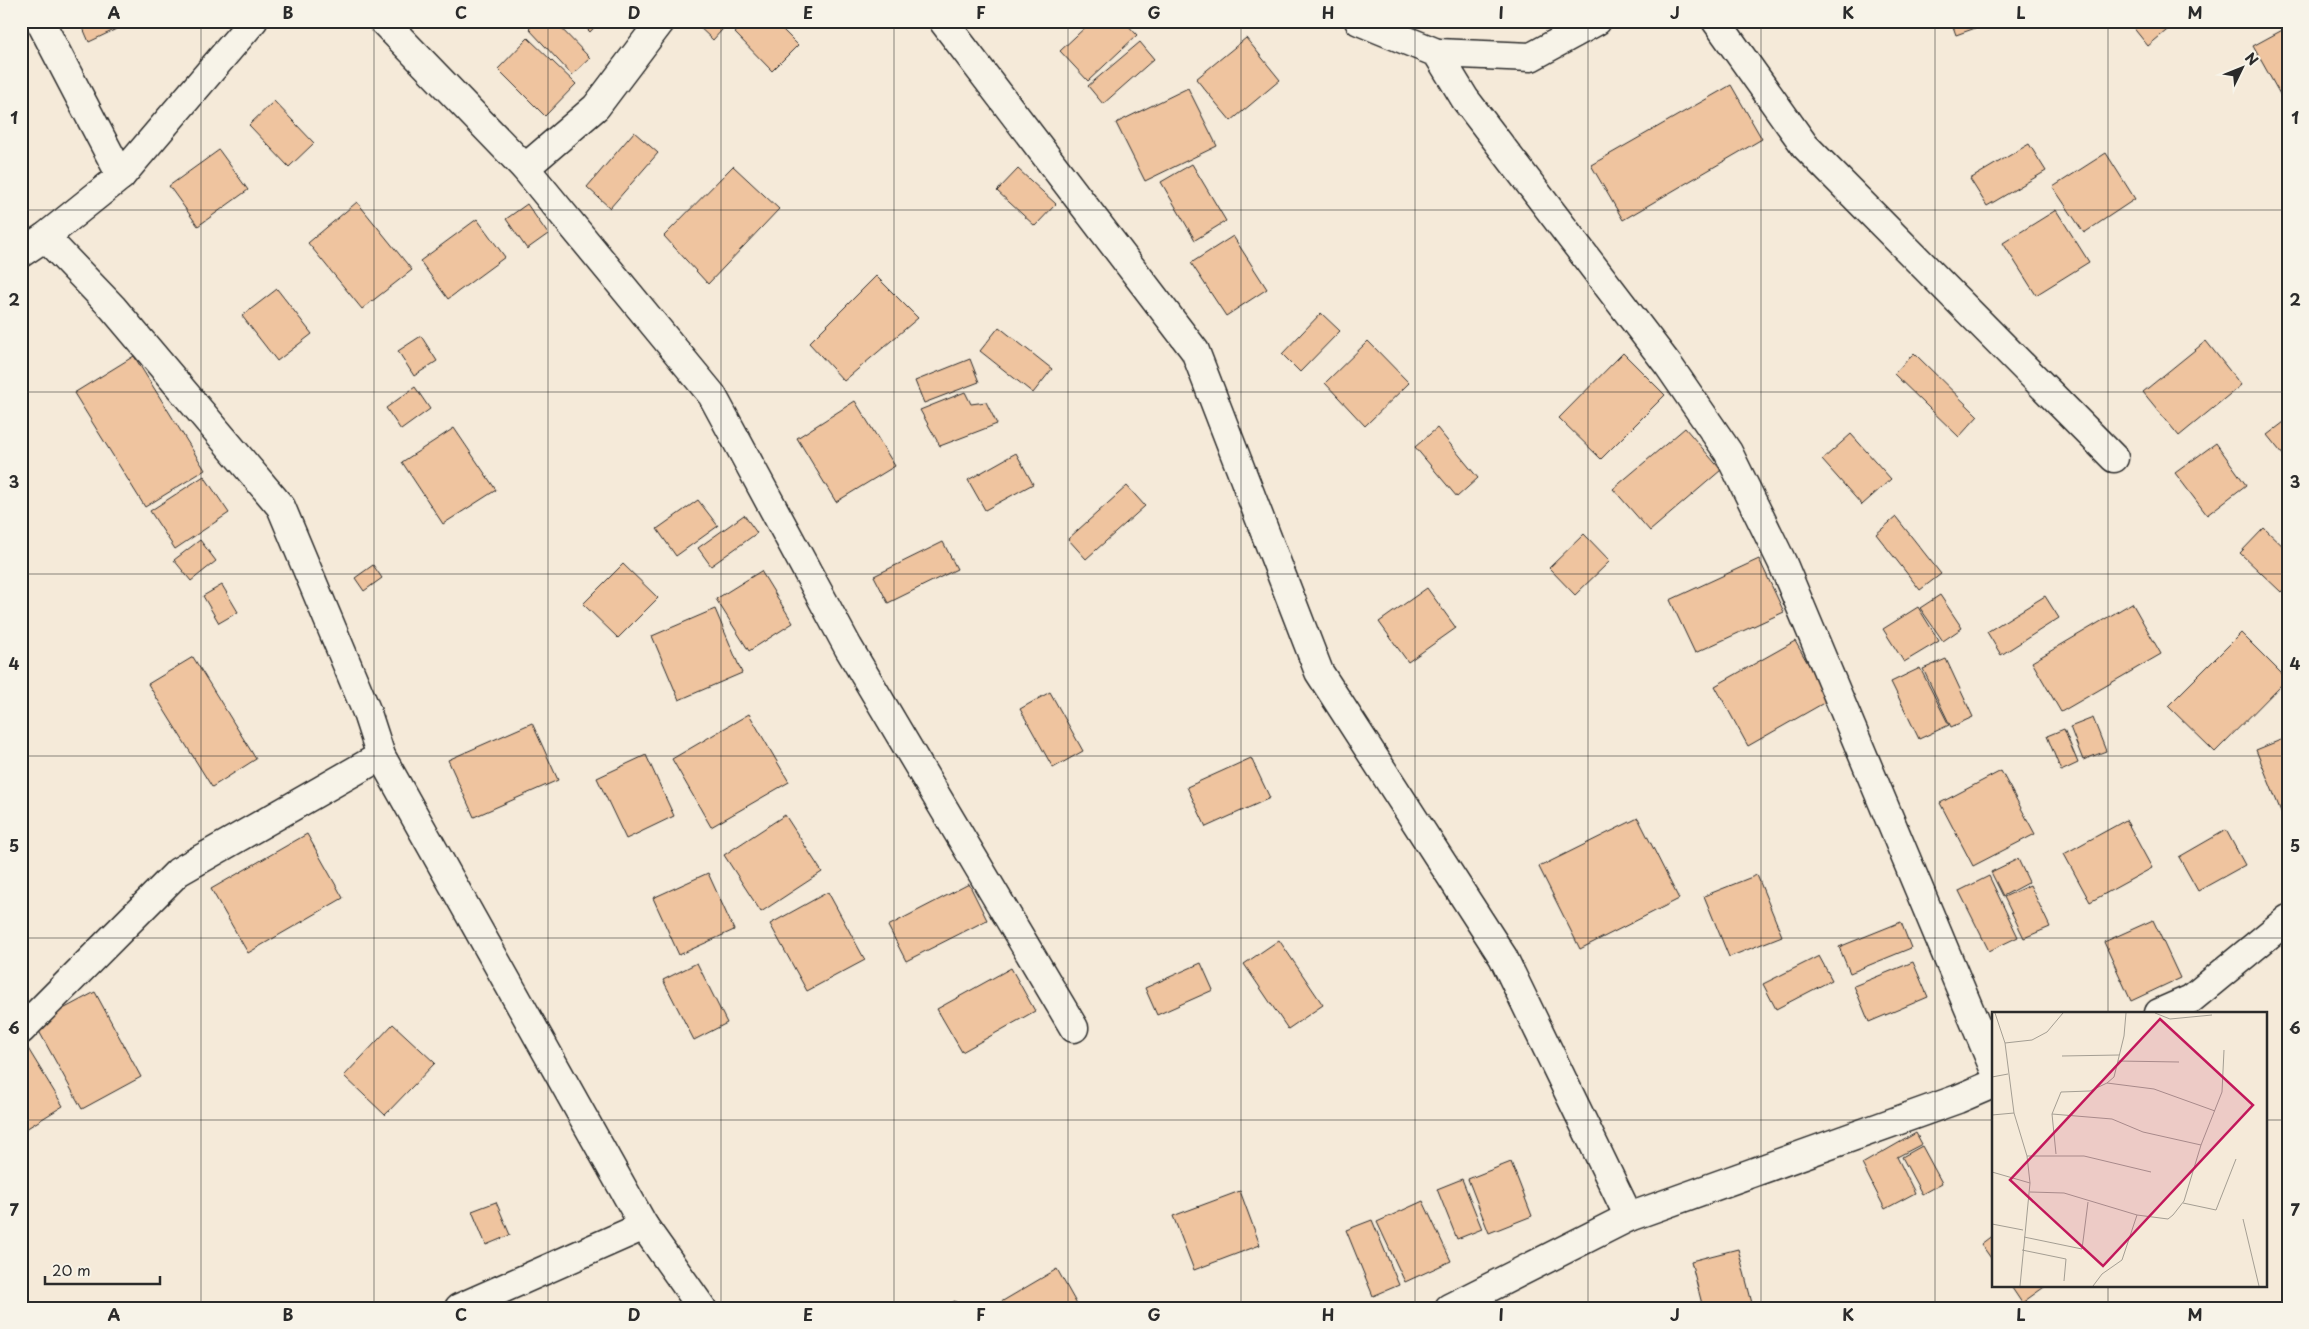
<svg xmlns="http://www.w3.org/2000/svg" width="2309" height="1329" viewBox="0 0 2309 1329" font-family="'Playpen Sans',sans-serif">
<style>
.building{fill:#efc49f;stroke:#2b2b2b}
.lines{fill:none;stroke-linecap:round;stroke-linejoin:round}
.street-casing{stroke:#2b2b2b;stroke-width:31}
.street{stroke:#f7f3e8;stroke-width:28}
.grid{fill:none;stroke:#2b2b2b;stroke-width:1;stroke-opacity:0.55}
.inset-road{fill:none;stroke:#a49e93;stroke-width:1}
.view{fill:#c2185b;fill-opacity:0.15;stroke:#c2185b;stroke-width:2.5}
.inset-edge{fill:none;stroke:#2b2b2b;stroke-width:2.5}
.neatline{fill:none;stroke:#2b2b2b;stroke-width:2}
.grid-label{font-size:16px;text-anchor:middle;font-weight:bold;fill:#2b2b2b}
</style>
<rect width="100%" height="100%" fill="#f5ead9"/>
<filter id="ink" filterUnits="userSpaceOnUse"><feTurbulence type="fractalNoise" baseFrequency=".02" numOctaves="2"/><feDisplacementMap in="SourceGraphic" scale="10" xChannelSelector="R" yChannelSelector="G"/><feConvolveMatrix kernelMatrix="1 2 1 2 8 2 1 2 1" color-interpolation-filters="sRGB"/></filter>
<g filter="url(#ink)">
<g class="building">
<polygon points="80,21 133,21 89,42"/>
<polygon points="537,21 554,21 590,58 572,75 529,29"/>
<polygon points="579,21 600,21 590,32"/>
<polygon points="699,21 730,21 713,40 696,24"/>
<polygon points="746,21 774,21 798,45 772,71 735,33"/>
<polygon points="1092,21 1124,21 1137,35 1088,81 1060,51"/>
<polygon points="1951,21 1991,21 1992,22 1956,35"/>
<polygon points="2128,21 2178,21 2148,46"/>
<polygon points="2288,27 2288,92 2281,96 2253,46"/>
<polygon points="528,38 576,84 545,116 498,69"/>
<polygon points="1246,38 1280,80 1231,121 1196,79"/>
<polygon points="1140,42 1154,59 1103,104 1088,86"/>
<polygon points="1731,85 1762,139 1623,220 1591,165"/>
<polygon points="1188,88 1217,146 1145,181 1116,123"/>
<polygon points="274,101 314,143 289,167 249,125"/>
<polygon points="634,132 658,153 610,208 587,187"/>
<polygon points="2029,144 2046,171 1987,206 1970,179"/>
<polygon points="219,150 248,190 198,226 169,186"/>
<polygon points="2106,153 2135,199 2084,233 2053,187"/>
<polygon points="1192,164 1226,221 1195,240 1161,182"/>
<polygon points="733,166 779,209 708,284 664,236"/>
<polygon points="1018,169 1056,204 1035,226 997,191"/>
<polygon points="357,202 412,270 362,309 308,243"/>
<polygon points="527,204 548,234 527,249 506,219"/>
<polygon points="2056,210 2089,262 2036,295 2003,243"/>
<polygon points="477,219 505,257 448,299 420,261"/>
<polygon points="1233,236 1267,289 1226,316 1191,263"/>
<polygon points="876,276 918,318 844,381 809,343"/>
<polygon points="277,289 312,334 277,361 242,316"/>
<polygon points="1321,313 1340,331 1300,372 1282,354"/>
<polygon points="999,327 1052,369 1033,393 980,351"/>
<polygon points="421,336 437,361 414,376 398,351"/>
<polygon points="1368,341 1409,383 1365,426 1325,383"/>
<polygon points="2206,341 2241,385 2179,436 2143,392"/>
<polygon points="1623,353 1665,395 1601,459 1559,418"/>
<polygon points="1914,353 1978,416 1959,437 1894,374"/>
<polygon points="134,356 205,470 145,507 74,393"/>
<polygon points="970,359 979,382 924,403 915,381"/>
<polygon points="415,387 430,409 401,430 386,408"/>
<polygon points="965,392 971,404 986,402 997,424 940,446 920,410"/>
<polygon points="855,401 895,466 836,502 797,438"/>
<polygon points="2288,419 2288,461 2267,435"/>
<polygon points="454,428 496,490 443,524 402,462"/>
<polygon points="1437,428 1478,478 1457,497 1415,447"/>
<polygon points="1685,428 1721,470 1650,531 1613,489"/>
<polygon points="1851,434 1891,479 1862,505 1822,460"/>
<polygon points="2216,443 2246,485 2207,515 2175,473"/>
<polygon points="1016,453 1033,484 985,510 968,480"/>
<polygon points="204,476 229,513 175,549 150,511"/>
<polygon points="1127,486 1145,506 1086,559 1068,539"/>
<polygon points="698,500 718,526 676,556 657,529"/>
<polygon points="744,515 757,533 711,566 698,548"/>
<polygon points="1896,517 1941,574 1920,590 1876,534"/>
<polygon points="2264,528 2288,551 2288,585 2281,592 2240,553"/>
<polygon points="1584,534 1610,561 1575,595 1549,568"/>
<polygon points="200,540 216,561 191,581 174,560"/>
<polygon points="943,542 957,569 888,603 874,576"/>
<polygon points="1759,559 1784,612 1695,653 1670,600"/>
<polygon points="623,564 658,598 618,638 583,604"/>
<polygon points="373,565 382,578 364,591 355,578"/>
<polygon points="761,571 793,623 749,651 716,599"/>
<polygon points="222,585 238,612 219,623 203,596"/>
<polygon points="1427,588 1456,628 1408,662 1379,622"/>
<polygon points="1940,595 1962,628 1943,641 1920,608"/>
<polygon points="2045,596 2059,618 2001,655 1987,632"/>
<polygon points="2132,603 2161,654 2061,712 2032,662"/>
<polygon points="1918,607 1939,641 1904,662 1883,629"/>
<polygon points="715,609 742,673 679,700 652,636"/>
<polygon points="2241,633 2287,679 2215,752 2168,706"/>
<polygon points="1795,641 1829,700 1748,746 1715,686"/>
<polygon points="193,657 256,759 212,787 148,684"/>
<polygon points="1946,659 1973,717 1951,727 1923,669"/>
<polygon points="1920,668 1949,725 1919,739 1891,682"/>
<polygon points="1050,692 1083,751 1053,768 1020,709"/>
<polygon points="749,714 789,782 711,827 672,759"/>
<polygon points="2093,718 2106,751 2083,760 2070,727"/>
<polygon points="532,723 558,780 474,817 448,760"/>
<polygon points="2064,729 2078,763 2061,771 2047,736"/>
<polygon points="2288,737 2288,829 2256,750"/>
<polygon points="646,755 674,816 626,839 597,778"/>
<polygon points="1251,758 1270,798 1206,827 1187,787"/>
<polygon points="2001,771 2035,834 1973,866 1940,803"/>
<polygon points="785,815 822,872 761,912 724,855"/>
<polygon points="1638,818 1679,899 1580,949 1539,867"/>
<polygon points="2126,820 2152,868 2090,902 2064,854"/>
<polygon points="2226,830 2245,865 2198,891 2179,857"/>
<polygon points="307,834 343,898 248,953 211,889"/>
<polygon points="2018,859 2029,882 2003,896 1991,872"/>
<polygon points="708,873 734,930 679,955 653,898"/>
<polygon points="1757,875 1782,936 1729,957 1704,896"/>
<polygon points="1989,876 2018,937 1989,951 1959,891"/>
<polygon points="969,884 987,920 906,961 888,926"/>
<polygon points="2030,885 2050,927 2024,938 2004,897"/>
<polygon points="828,892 865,960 807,991 770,924"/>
<polygon points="2153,920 2180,978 2131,1001 2104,942"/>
<polygon points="1901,922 1911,948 1850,973 1839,947"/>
<polygon points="1279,940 1323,1005 1288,1029 1244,964"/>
<polygon points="1819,956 1832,980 1776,1009 1763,984"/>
<polygon points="1913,962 1928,997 1869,1022 1854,986"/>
<polygon points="697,963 727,1023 694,1040 663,980"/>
<polygon points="1201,963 1213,990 1157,1015 1145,988"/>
<polygon points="1011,968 1035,1011 962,1052 937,1009"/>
<polygon points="95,992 141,1077 82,1109 35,1024"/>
<polygon points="393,1024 435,1063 385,1115 344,1076"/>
<polygon points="24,1042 63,1106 21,1132 21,1044"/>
<polygon points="1916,1133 1922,1144 1897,1157 1915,1193 1885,1209 1862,1164"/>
<polygon points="1922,1146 1942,1183 1922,1194 1902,1157"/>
<polygon points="1511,1162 1532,1216 1489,1233 1468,1179"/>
<polygon points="1462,1179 1482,1229 1457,1239 1437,1189"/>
<polygon points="1240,1191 1260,1245 1194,1270 1173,1216"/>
<polygon points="1423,1201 1451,1261 1405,1282 1377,1222"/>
<polygon points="496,1202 510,1235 486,1245 472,1211"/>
<polygon points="1372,1220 1399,1285 1373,1296 1346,1230"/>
<polygon points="1993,1235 1993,1261 1981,1244"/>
<polygon points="1738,1249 1753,1307 1703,1308 1691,1261"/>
<polygon points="1057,1269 1079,1308 998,1308 996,1305"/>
<polygon points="27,1284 31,1308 21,1308 21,1285"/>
<polygon points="2010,1285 2047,1285 2022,1303"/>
<polygon points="955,1301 959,1308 941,1308"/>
</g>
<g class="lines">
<g class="street-casing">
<g id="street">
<polyline points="40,21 121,176"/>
<polyline points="383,21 525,168 712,395 848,647 1074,1028"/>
<polyline points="943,21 1195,351 1319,672 1503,957 1629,1217"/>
<polyline points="1359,21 1437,53 1465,99 1669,366 1728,452 1782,562 1993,1066"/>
<polyline points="1716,21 1805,146 2114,458"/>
<polyline points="1437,53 1531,57 1597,21"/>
<polyline points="525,168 596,107 661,21"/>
<polyline points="45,237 113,308 281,507 366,710 381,756 644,1226 702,1308"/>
<polyline points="21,253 45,237 121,176 253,21"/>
<polyline points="2159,1013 2191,999 2288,919"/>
<polyline points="21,1030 178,872 381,756"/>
<polyline points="459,1308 644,1226"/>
<polyline points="1449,1308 1629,1217 1958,1099 1993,1084"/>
</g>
</g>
<use href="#street" class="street"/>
</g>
</g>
<path class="grid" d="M201,21V1308M374,21V1308M548,21V1308M721,21V1308M894,21V1308M1068,21V1308M1241,21V1308M1415,21V1308M1588,21V1308M1761,21V1308M1935,21V1308M2108,21V1013M21,210H2288M21,392H2288M21,574H2288M21,756H2288M21,938H2288M21,1120H1993M2265,1120H2288M2108,1285V1308"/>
<g transform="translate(1992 1012)">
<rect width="275" height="275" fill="#f5ead9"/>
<path class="inset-road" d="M3,1L13,31L22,101L35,144L38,171L28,274M163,1L178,7L220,3M13,31L40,28L55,20L71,1M70,44L127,43M126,49L187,50M0,65L16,62M115,71L122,65L132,24L134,1M60,102L69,80L98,79L115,71L162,77L223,99M0,103L22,101M64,142L60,102L120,107L151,120L209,133M35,144H92L159,160M0,160L38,171M38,180L72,181L145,203L176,207L181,203L192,189L209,133L230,80L232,38M191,191L224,198L244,147M251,207L267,274M0,212L31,218M32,225L90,237L96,190M30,238L74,247L72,269M101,274L110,262L130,248L145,203"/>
<path class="view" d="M168,7L261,93L111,254L18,168Z"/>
<rect width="275" height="275" class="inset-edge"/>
</g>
<rect width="2309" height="1329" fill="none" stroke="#f7f3e8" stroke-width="55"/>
<g transform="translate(2242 68) rotate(47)" stroke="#f7f3e8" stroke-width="4" paint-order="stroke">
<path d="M0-4L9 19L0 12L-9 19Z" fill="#2b2b2b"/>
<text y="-8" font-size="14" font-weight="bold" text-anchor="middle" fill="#2b2b2b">N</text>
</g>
<path d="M45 1276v8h115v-8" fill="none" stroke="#2b2b2b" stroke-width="2.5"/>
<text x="52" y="1276" font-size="15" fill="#2b2b2b" stroke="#f7f3e8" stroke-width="4" paint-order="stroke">20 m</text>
<rect x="28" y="28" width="2254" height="1274" class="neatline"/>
<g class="grid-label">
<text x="114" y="19">A</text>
<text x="288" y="19">B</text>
<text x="461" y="19">C</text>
<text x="634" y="19">D</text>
<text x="808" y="19">E</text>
<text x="981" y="19">F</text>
<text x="1154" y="19">G</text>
<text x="1328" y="19">H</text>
<text x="1501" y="19">I</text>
<text x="1675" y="19">J</text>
<text x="1848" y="19">K</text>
<text x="2021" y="19">L</text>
<text x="2195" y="19">M</text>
<text x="14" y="124">1</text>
<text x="2295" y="124">1</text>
<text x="14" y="306">2</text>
<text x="2295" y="306">2</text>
<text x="14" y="488">3</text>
<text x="2295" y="488">3</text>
<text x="14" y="670">4</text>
<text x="2295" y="670">4</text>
<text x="14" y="852">5</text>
<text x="2295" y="852">5</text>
<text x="14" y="1034">6</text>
<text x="2295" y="1034">6</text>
<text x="14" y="1216">7</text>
<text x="2295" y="1216">7</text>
<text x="114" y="1321">A</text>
<text x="288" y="1321">B</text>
<text x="461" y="1321">C</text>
<text x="634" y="1321">D</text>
<text x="808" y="1321">E</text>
<text x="981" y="1321">F</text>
<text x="1154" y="1321">G</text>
<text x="1328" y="1321">H</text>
<text x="1501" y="1321">I</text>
<text x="1675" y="1321">J</text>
<text x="1848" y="1321">K</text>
<text x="2021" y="1321">L</text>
<text x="2195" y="1321">M</text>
</g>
</svg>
